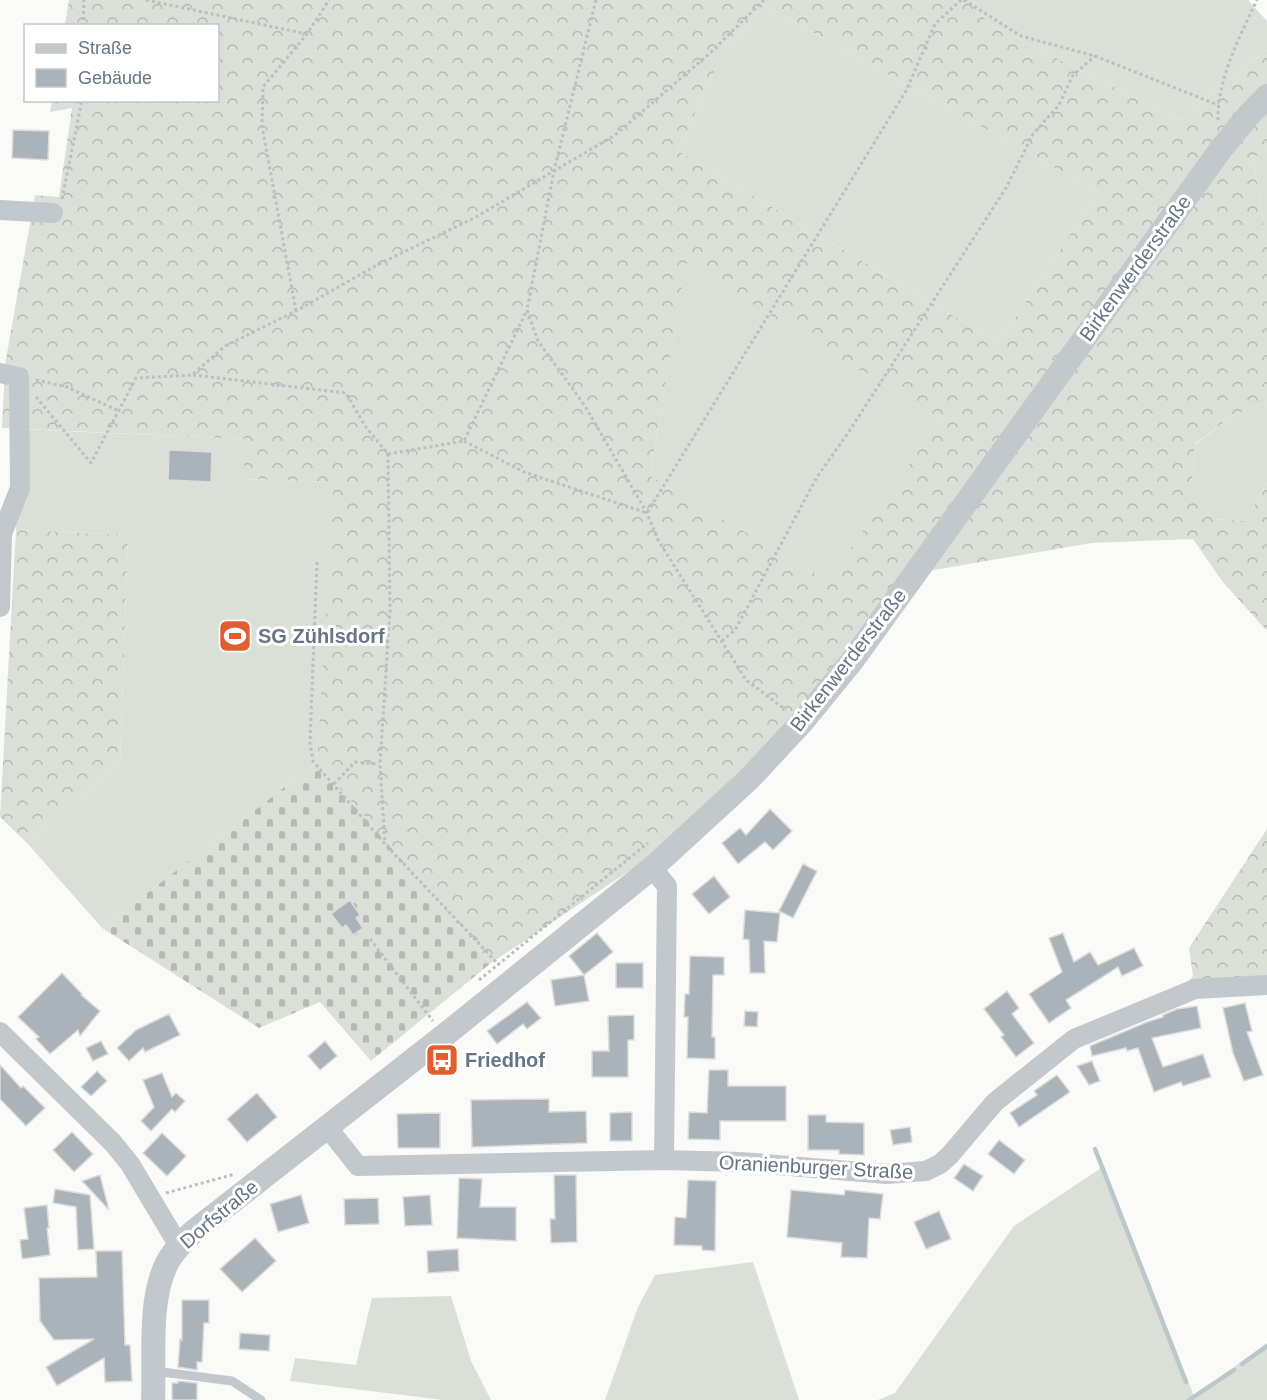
<svg xmlns="http://www.w3.org/2000/svg" width="1267" height="1400" viewBox="0 0 1267 1400" font-family="Helvetica,sans-serif">
<style>
.grass{fill:#dadfd7}
.forest{fill:url(#forest-crowns);fill-rule:evenodd}
.cemetery{fill:url(#cemetery-stones)}
.lines{fill:none;stroke-linecap:round;stroke-linejoin:round}
.stream{stroke:#bcc7cc;stroke-width:4.5}
.building{fill:#aab3b9;stroke:#dcdcda;stroke-width:1.5}
.path{stroke:#bbbfc2;stroke-width:3;stroke-dasharray:3 3;stroke-linecap:butt}
.service{stroke:#c3c8cc;stroke-width:9}
.minor{stroke:#c3c8cc;stroke-width:20}
.tertiary{stroke:#c3c8cc;stroke-width:24}
.labels{text-anchor:middle;stroke-width:6;stroke-linejoin:round;paint-order:stroke}
.street-label{font-size:20px;fill:#657583;stroke:#fff}
.poi-label{font-size:20px;font-weight:bold;fill:#657583;stroke:#fff;text-anchor:start}
</style>
<defs>
<pattern id="forest-crowns" width="20" height="18" patternUnits="userSpaceOnUse" patternTransform="scale(1.5)"><rect width="20" height="18" fill="#dadfd7"/><path d="M2 6a3 3 0 1 1 6 0M12 15a3 3 0 1 1 6 0" fill="none" stroke="#b4b9b4"/></pattern>
<pattern id="cemetery-stones" width="16" height="16" patternUnits="userSpaceOnUse" patternTransform="scale(1.5)"><rect width="16" height="16" fill="#dadfd7"/><path d="M2 7V4a2 2 0 0 1 4 0v3zM10 15v-3a2 2 0 0 1 4 0v3z" fill="#b4b9b4"/></pattern>
</defs>
<rect width="100%" height="100%" fill="#fafaf8"/>
<g class="grass">
<polygon points="974,0 1248,0 1267,21 1267,50 1179,120 987,23"/>
<polygon points="764,5 1098,192 999,343 678,151 718,63"/>
<polygon points="1267,149 1267,246 1253,158"/>
<polygon points="686,262 940,420 828,582 650,476"/>
<polygon points="1267,402 1267,483 1246,521 1213,519 1192,485 1195,445 1232,416"/>
<polygon points="15,429 247,439 244,479 335,482 317,762 102,928 28,844 120,762 128,535 16,530"/>
<polygon points="1104,1166 1194,1396 1267,1343 1267,1400 878,1400 895,1393 1014,1226"/>
<polygon points="753,1262 799,1400 605,1400 638,1307 655,1275"/>
<polygon points="451,1296 471,1361 491,1400 443,1400 290,1381 295,1358 356,1365 372,1298"/>
</g>
<g class="forest">
<path d="M69,0H974L987,23L1179,120L1267,50V149L1253,158L1267,246V402L1232,416L1195,444L1192,484L1213,519L1246,521L1267,483V631L1222,581L1193,539L1091,543L905,575L794,720L659,851L491,963L317,762L334,482L243,479L246,439L2,428L5,365L35,195L59,197L72,108L50,112L52,101L218,100V26L65,25ZM764,5L1098,192L999,343L678,151L718,63ZM686,263L940,420L828,581L650,476Z"/>
<polygon points="16,530 128,535 120,762 28,844 0,817"/>
<polygon points="1267,829 1267,989 1180,990 1193,976 1189,948"/>
</g>
<polygon class="cemetery" points="317,762 491,963 371,1061 320,1002 259,1028 102,928"/>
<g class="lines">
<g class="stream">
<polyline points="1095,1149 1186,1382"/>
<polyline points="1242,1364 1267,1346"/>
<polyline points="1189,1400 1234,1370"/>
</g>
</g>
<g class="building">
<polygon points="13,130 49,131 48,160 12,158"/>
<polygon points="169,450 212,452 211,482 168,480"/>
<polygon points="770,809 792,831 773,850 765,842 738,864 722,843 740,828 746,835"/>
<polygon points="803,864 817,871 793,918 779,911"/>
<polygon points="714,876 730,897 709,914 692,894"/>
<polygon points="350,900 360,915 356,918 363,928 353,935 346,925 342,928 331,914"/>
<polygon points="745,910 780,913 777,942 764,941 765,973 750,973 749,940 743,939"/>
<polygon points="597,933 613,952 584,975 569,956"/>
<polygon points="1063,933 1074,962 1090,952 1098,965 1134,948 1143,966 1122,976 1118,967 1066,1000 1071,1008 1049,1023 1029,994 1062,972 1049,938"/>
<polygon points="690,956 724,957 724,975 713,975 712,1037 715,1037 715,1059 687,1058 688,1017 684,1017 685,994 689,994"/>
<rect x="616" y="963" width="27" height="25"/>
<polygon points="62,973 82,994 81,995 100,1011 80,1036 78,1030 50,1054 36,1039 39,1037 18,1017"/>
<polygon points="584,975 589,1001 555,1006 551,980"/>
<polygon points="1007,991 1019,1008 1012,1014 1034,1043 1016,1057 1001,1037 1004,1035 984,1009"/>
<polygon points="527,1002 541,1018 527,1029 523,1024 497,1044 487,1031"/>
<polygon points="1245,1003 1252,1031 1247,1032 1263,1075 1244,1081 1233,1053 1223,1008"/>
<polygon points="1197,1006 1201,1028 1152,1038 1163,1067 1203,1054 1211,1077 1183,1086 1181,1082 1154,1092 1138,1048 1127,1051 1126,1048 1092,1056 1090,1046 1147,1022 1163,1017 1163,1015 1177,1009"/>
<polygon points="745,1011 758,1012 757,1027 744,1026"/>
<polygon points="169,1014 180,1035 145,1052 143,1048 129,1061 117,1048 136,1030"/>
<polygon points="634,1015 634,1040 628,1040 628,1077 592,1077 592,1051 609,1051 608,1016"/>
<polygon points="101,1041 108,1054 93,1061 86,1048"/>
<polygon points="325,1041 337,1056 320,1070 308,1056"/>
<polygon points="1092,1061 1100,1081 1089,1085 1077,1066"/>
<polygon points="0,1065 21,1088 23,1086 45,1108 26,1126 0,1099"/>
<polygon points="709,1070 728,1070 728,1086 786,1086 786,1121 720,1121 720,1140 688,1139 689,1112 707,1113"/>
<polygon points="97,1071 107,1081 91,1096 81,1087"/>
<polygon points="162,1073 172,1097 176,1093 185,1101 175,1112 172,1109 151,1131 141,1121 154,1107 143,1080"/>
<polygon points="1057,1075 1070,1092 1019,1127 1010,1113 1037,1095 1034,1091"/>
<polygon points="257,1093 277,1117 247,1142 227,1119"/>
<polygon points="549,1099 549,1112 586,1111 587,1143 472,1147 471,1100"/>
<polygon points="632,1112 632,1141 610,1141 610,1113"/>
<polygon points="440,1113 440,1148 398,1148 397,1114"/>
<polygon points="808,1115 826,1115 826,1122 864,1123 864,1155 839,1154 839,1150 808,1150"/>
<polygon points="910,1127 912,1142 893,1145 890,1130"/>
<polygon points="72,1132 93,1154 74,1172 53,1150"/>
<polygon points="162,1133 186,1156 167,1176 143,1153"/>
<polygon points="999,1140 1025,1160 1014,1174 988,1154"/>
<polygon points="964,1164 983,1176 973,1191 954,1178"/>
<polygon points="100,1175 109,1210 82,1181"/>
<polygon points="554,1175 576,1175 577,1242 551,1243 550,1219 555,1219"/>
<polygon points="459,1178 482,1179 480,1207 516,1207 516,1241 457,1238"/>
<polygon points="688,1180 716,1181 715,1251 702,1250 702,1246 674,1245 675,1217 686,1218"/>
<polygon points="55,1189 90,1195 94,1249 78,1250 76,1207 53,1203"/>
<polygon points="791,1190 844,1195 845,1190 883,1194 880,1219 869,1218 867,1258 841,1257 842,1243 787,1237"/>
<polygon points="301,1195 309,1223 278,1232 270,1204"/>
<polygon points="430,1195 432,1225 405,1226 403,1197"/>
<polygon points="378,1198 379,1224 345,1225 344,1199"/>
<polygon points="47,1205 49,1228 47,1228 50,1255 22,1259 20,1240 28,1239 24,1208"/>
<polygon points="939,1211 951,1239 926,1249 914,1222"/>
<polygon points="255,1238 276,1261 242,1292 220,1269"/>
<polygon points="458,1249 459,1271 428,1273 427,1251"/>
<polygon points="96,1251 122,1251 125,1345 130,1345 132,1381 105,1382 104,1358 57,1386 46,1367 94,1339 54,1340 40,1321 39,1278 97,1277"/>
<polygon points="182,1300 209,1300 209,1323 204,1323 202,1362 197,1362 197,1370 178,1367 180,1339 182,1340"/>
<polygon points="240,1333 270,1335 269,1351 239,1349"/>
<polygon points="178,1381 197,1383 197,1400 172,1400 172,1383 178,1383"/>
</g>
<g class="lines">
<g class="path">
<polyline points="146,0 307,34"/>
<polyline points="596,0 554,171 527,310 538,341 585,406 647,513 658,540 746,680 786,710"/>
<polyline points="964,0 1021,36 1095,56 1218,105"/>
<polyline points="83,26 84,0"/>
<path d="M1218,120C1217,80 1240,36 1257,0"/>
<polyline points="62,199 82,100"/>
<polyline points="296,311 262,126 263,87 307,34 329,0"/>
<polyline points="193,375 346,393 365,426 388,454 390,610 380,764 385,844"/>
<polyline points="36,380 67,387 119,411"/>
<polyline points="36,397 91,463 136,378 192,375 225,346 296,311 377,265 476,217 615,135 710,53 764,0"/>
<polyline points="464,441 524,472 647,513 906,91 935,24 961,0"/>
<polyline points="388,454 464,441 527,310"/>
<polyline points="317,562 310,743 313,761 385,844 499,965"/>
<polyline points="722,641 735,630 817,477 848,433 1006,188 1033,134 1059,105 1073,75 1095,56"/>
<polyline points="334,784 355,762 379,764"/>
<polyline points="370,939 433,1021"/>
<polyline points="479,980 648,843"/>
<polyline points="166,1193 235,1174"/>
</g>
<polyline class="service" points="154,1371 232,1381 261,1400"/>
<g class="minor">
<polyline points="0,210 53,213"/>
<polyline points="0,373 19,377 20,488 2,534 0,607"/>
<polyline points="652,868 667,886 664,1160"/>
<polyline points="0,1032 113,1143 130,1164 179,1246"/>
<polyline points="327,1127 358,1166 664,1160 741,1162 886,1174 926,1171 940,1164 950,1155 995,1102 1074,1039 1195,989 1267,985"/>
</g>
<path class="tertiary" d="M153,1400C155,1359 148,1303 166,1265C172,1252 183,1242 193,1232L445,1035L652,868L749,779L803,721L852,661L1221,149L1247,117L1267,96"/>
</g>
<defs>
<g id="stadium-square" transform="scale(1.725)"><rect x="-9" y="-9" width="18" height="18" rx="4" fill="#e25e2f" stroke="#fff"/><path d="M0-5a6.5 5 0 1 0 0 10a6.5 5 0 1 0 0-10ZM-3.5-1.8h7v3.6h-7Z" fill="#fff"/></g>
<g id="bus-square" transform="scale(1.725)"><rect x="-9" y="-9" width="18" height="18" rx="4" fill="#e25e2f" stroke="#fff"/><path d="M-5-6H5V4H4V6H2V4H-2V6H-4V4H-5ZM-3.5-4V0h7V-4ZM-3.5 1.2v1.5H-2V1.2ZM2 1.2v1.5H3.5V1.2Z" fill="#fff"/></g>
</defs>
<g fill-rule="evenodd">
<use href="#stadium-square" x="235" y="636"/>
<use href="#bus-square" x="442" y="1060"/>
</g>
<g class="labels">
<g class="street-label">
<text transform="translate(1135 268) rotate(-54)" y="7">Birkenwerderstraße</text>
<text transform="translate(848 660) rotate(-52)" y="7">Birkenwerderstraße</text>
<text transform="translate(816 1167) rotate(3)" y="7">Oranienburger Straße</text>
<text transform="translate(219 1214) rotate(-40)" y="7">Dorfstraße</text>
</g>
<g class="poi-label">
<text x="258" y="643">SG Zühlsdorf</text>
<text x="465" y="1067">Friedhof</text>
</g>
</g>
<rect x="24" y="24" width="195" height="78" fill="#ffffff" stroke="#c1c8cd" stroke-width="1.5"/>
<rect x="36" y="44" width="30" height="9" fill="#c3c8cc" stroke="#c1c8cd" stroke-width="1.5"/>
<text x="78" y="54" font-size="18" fill="#657583">Straße</text>
<rect x="36" y="69" width="30" height="18" fill="#aab3b9" stroke="#c1c8cd" stroke-width="1.5"/>
<text x="78" y="84" font-size="18" fill="#657583">Gebäude</text>
</svg>
